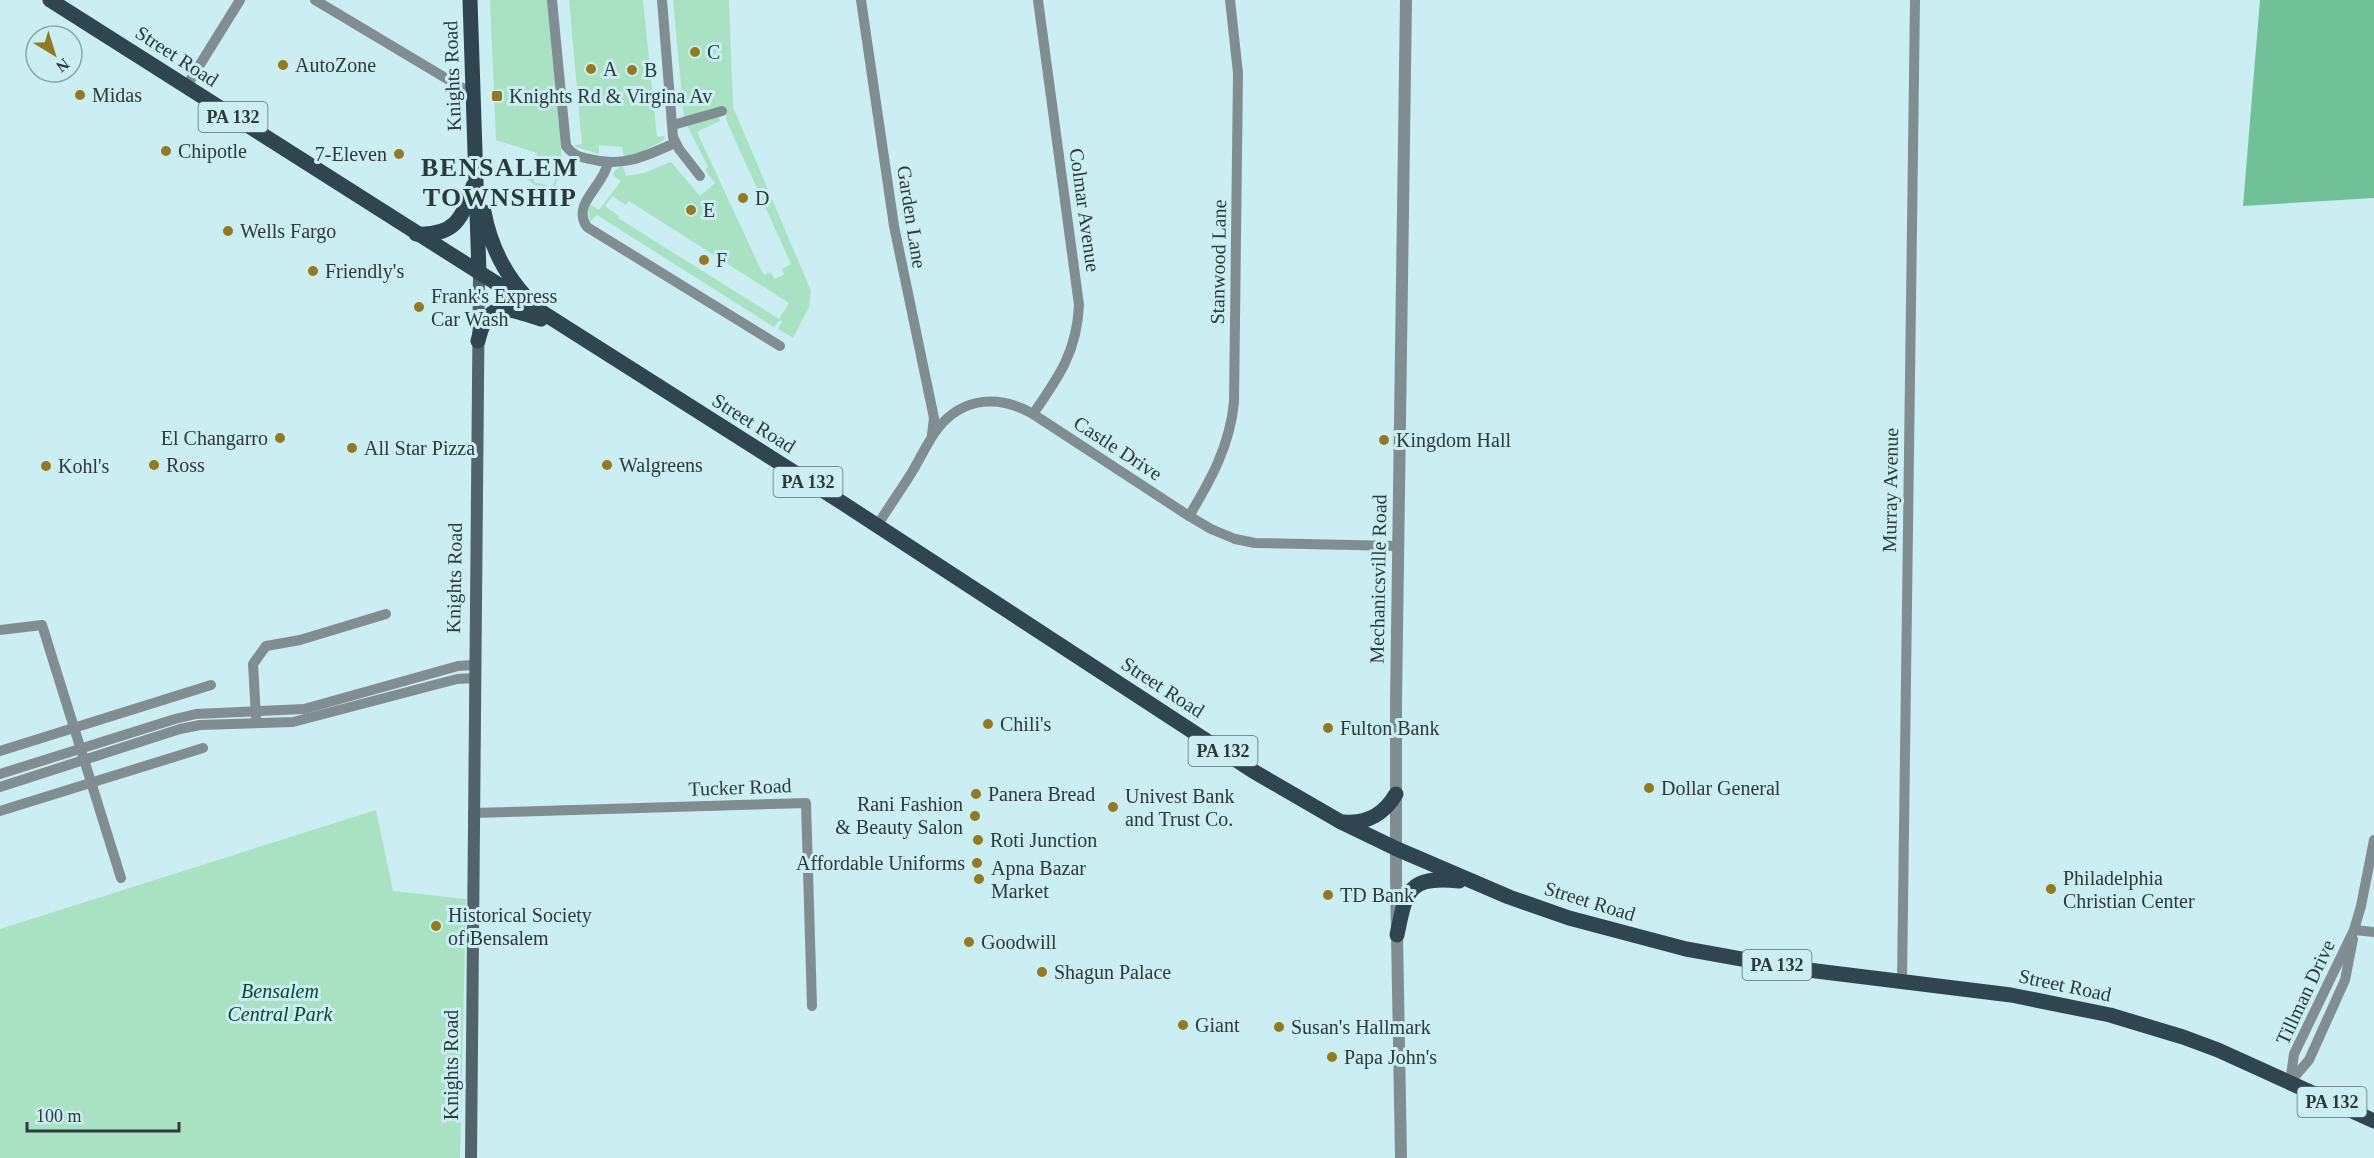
<svg xmlns="http://www.w3.org/2000/svg" width="2374" height="1158" viewBox="0 0 2374 1158" font-family="'Times New Roman',serif">
<style>
.green{fill:#a8e2c2;fill-rule:evenodd}
.forest{fill:#70c197}
.lines{fill:none;stroke-linecap:round;stroke-linejoin:round}
.minor{stroke:#808d93;stroke-width:10}
.tertiary{stroke:#808d93;stroke-width:12}
.secondary{stroke:#51636b;stroke-width:12}
.primary{stroke:#2f4650;stroke-width:15}
.poi-dot{fill:#937a20;stroke:#caeef2;stroke-width:2}
.labels{text-anchor:middle;stroke-width:6;stroke-linejoin:round;paint-order:stroke}
.shield{fill:#caeef2;stroke:#5b7073;stroke-width:1.5}
.shield-label{font-size:18px;font-weight:bold;fill:#2c3a3c}
.poi-label{font-size:20px;fill:#2c3a3c;stroke:#caeef2;text-anchor:start}
.street-label{font-size:20px;fill:#2c3a3c;stroke:#caeef2}
.park-label{font-size:20px;font-style:italic;fill:#04492e;stroke:#caeef2}
.district-label{font-size:26px;font-weight:bold;letter-spacing:1.5px;fill:#2c3a3c;stroke:#caeef2}
</style>
<rect width="100%" height="100%" fill="#caeef2"/>
<g class="green">
<polygon points="490,0 548,0 562,160 554,191 551,194 547,194 525,178 524,175 535,178 534,182 553,187 559,165 539,161 536,176 532,174 537,153 496,140"/>
<polygon points="569,0 643,0 657,137 665,136 664,140 636,155 624,157 622,147 599,145 599,154 573,146 582,144"/>
<path d="M673,0H729L733,107L811,291L809,307L793,338L778,329L782,322L780,320L774,327L597,215L590,221L588,209L591,205L599,210L621,181L613,175L616,169L623,166L626,176L644,173L671,162L700,196L715,183L705,170L708,167L687,125L719,115L720,121L697,132L761,270L764,275L771,272L774,279L784,275L782,269L791,264L727,122L725,109L684,117ZM612,196L626,205L629,201L789,303L779,319L618,218L619,216L605,206Z"/>
<polygon points="376,810 393,891 466,899 460,1158 0,1158 0,929"/>
</g>
<polygon class="forest" points="2260,0 2374,0 2374,198 2243,206"/>
<g class="lines">
<g class="minor">
<polyline points="315,0 474,95"/>
<path d="M552,0L566,146C573,155 579,157 590,159C622,168 646,156 675,143"/>
<polyline points="662,0 673,137 679,149 700,176"/>
<polyline points="861,0 894,226 934,418 932,434"/>
<polyline points="186,87 240,0"/>
<polyline points="673,125 722,111"/>
<path d="M608,163C603,187 571,204 587,227L780,346"/>
<path d="M1033,414C1059,377 1077,351 1079,305L1038,0"/>
<path d="M1189,516C1211,480 1230,445 1234,402L1238,73L1230,0"/>
<path d="M877,526C888,508 901,490 912,472C921,457 928,441 938,428C964,396 1000,395 1033,414L1189,516L1211,529L1235,539L1255,543L1398,546"/>
<polyline points="0,630 42,625 121,878"/>
<polyline points="256,717 253,664 266,646 300,640 386,614"/>
<polyline points="0,751 211,685"/>
<polyline points="0,774 175,719 196,714 304,709 458,666 473,665"/>
<polyline points="0,787 180,729 200,725 293,722 457,679 473,678"/>
<polyline points="0,811 203,748"/>
<polyline points="473,813 806,803 812,1006"/>
<polyline points="2354,930 2374,932"/>
<polyline points="1902,981 1915,0"/>
<polyline points="2290,1082 2309,1060 2345,980 2353,939"/>
<polyline points="2290,1083 2294,1054 2354,930 2361,906 2374,840"/>
</g>
<polyline class="tertiary" points="1401,1158 1396,878 1396,702 1406,0"/>
<path class="secondary" d="M471,1158C472,863 475,568 479,273"/>
<g class="primary">
<polyline points="50,0 841,502 1253,771 1341,822 1397,849 1509,897 1569,918 1686,949 1792,968 2011,995 2110,1015 2183,1037 2218,1050 2374,1121"/>
<polyline points="470,0 479,273"/>
<path d="M484,212C490,244 504,273 526,297"/>
<path d="M416,234C455,236 462,219 473,186"/>
<path d="M478,341C488,298 506,308 541,319"/>
<path d="M1344,822C1367,824 1385,813 1396,794"/>
<path d="M1397,935C1406,891 1408,875 1459,881"/>
</g>
</g>
<g class="poi-dot">
<circle cx="695" cy="52" r="6"/>
<circle cx="283" cy="65" r="6"/>
<circle cx="591" cy="69" r="6"/>
<circle cx="632" cy="70" r="6"/>
<circle cx="80" cy="95" r="6"/>
<rect x="491" y="90" width="12" height="12" rx="3"/>
<circle cx="166" cy="151" r="6"/>
<circle cx="399" cy="154" r="6"/>
<circle cx="743" cy="198" r="6"/>
<circle cx="691" cy="210" r="6"/>
<circle cx="228" cy="231" r="6"/>
<circle cx="704" cy="260" r="6"/>
<circle cx="313" cy="271" r="6"/>
<circle cx="419" cy="307" r="6"/>
<circle cx="280" cy="438" r="6"/>
<circle cx="1384" cy="440" r="6"/>
<circle cx="352" cy="448" r="6"/>
<circle cx="154" cy="465" r="6"/>
<circle cx="607" cy="465" r="6"/>
<circle cx="46" cy="466" r="6"/>
<circle cx="988" cy="724" r="6"/>
<circle cx="1328" cy="728" r="6"/>
<circle cx="1649" cy="788" r="6"/>
<circle cx="976" cy="794" r="6"/>
<circle cx="1113" cy="807" r="6"/>
<circle cx="975" cy="816" r="6"/>
<circle cx="978" cy="840" r="6"/>
<circle cx="977" cy="863" r="6"/>
<circle cx="979" cy="879" r="6"/>
<circle cx="2051" cy="889" r="6"/>
<circle cx="1328" cy="895" r="6"/>
<circle cx="436" cy="926" r="6"/>
<circle cx="969" cy="942" r="6"/>
<circle cx="1042" cy="972" r="6"/>
<circle cx="1183" cy="1025" r="6"/>
<circle cx="1279" cy="1027" r="6"/>
<circle cx="1332" cy="1057" r="6"/>
</g>
<g class="labels">
<g class="shield">
<rect x="198.5" y="102" width="69" height="30" rx="4.5"/>
<rect x="773.5" y="467" width="69" height="30" rx="4.5"/>
<rect x="1188.5" y="736" width="69" height="30" rx="4.5"/>
<rect x="1742.5" y="950" width="69" height="30" rx="4.5"/>
<rect x="2297.5" y="1087" width="69" height="30" rx="4.5"/>
</g>
<g class="shield-label">
<text x="233" y="123">PA 132</text>
<text x="808" y="488">PA 132</text>
<text x="1223" y="757">PA 132</text>
<text x="1777" y="971">PA 132</text>
<text x="2332" y="1108">PA 132</text>
</g>
<g class="poi-label">
<text x="707" y="59">C</text>
<text x="295" y="72">AutoZone</text>
<text x="603" y="76">A</text>
<text x="644" y="77">B</text>
<text x="92" y="102">Midas</text>
<text x="509" y="103">Knights Rd &amp; Virgina Av</text>
<text x="178" y="158">Chipotle</text>
<text x="387" y="161" text-anchor="end">7-Eleven</text>
<text x="755" y="205">D</text>
<text x="703" y="217">E</text>
<text x="240" y="238">Wells Fargo</text>
<text x="716" y="267">F</text>
<text x="325" y="278">Friendly's</text>
<text x="431" y="303">Frank's Express<tspan x="431" dy="23">Car Wash</tspan></text>
<text x="268" y="445" text-anchor="end">El Changarro</text>
<text x="1396" y="447">Kingdom Hall</text>
<text x="364" y="455">All Star Pizza</text>
<text x="166" y="472">Ross</text>
<text x="619" y="472">Walgreens</text>
<text x="58" y="473">Kohl's</text>
<text x="1000" y="731">Chili's</text>
<text x="1340" y="735">Fulton Bank</text>
<text x="1661" y="795">Dollar General</text>
<text x="988" y="801">Panera Bread</text>
<text x="1125" y="803">Univest Bank<tspan x="1125" dy="23">and Trust Co.</tspan></text>
<text x="963" y="811" text-anchor="end">Rani Fashion<tspan x="963" dy="23">&amp; Beauty Salon</tspan></text>
<text x="990" y="847">Roti Junction</text>
<text x="965" y="870" text-anchor="end">Affordable Uniforms</text>
<text x="991" y="875">Apna Bazar<tspan x="991" dy="23">Market</tspan></text>
<text x="2063" y="885">Philadelphia<tspan x="2063" dy="23">Christian Center</tspan></text>
<text x="1340" y="902">TD Bank</text>
<text x="448" y="922">Historical Society<tspan x="448" dy="23">of Bensalem</tspan></text>
<text x="981" y="949">Goodwill</text>
<text x="1054" y="979">Shagun Palace</text>
<text x="1195" y="1032">Giant</text>
<text x="1291" y="1034">Susan's Hallmark</text>
<text x="1344" y="1064">Papa John's</text>
</g>
<g class="street-label">
<text transform="translate(177 56) rotate(33)" y="7">Street Road</text>
<text transform="translate(452 76) rotate(-92)" y="7">Knights Road</text>
<text transform="translate(1085 210) rotate(82)" y="7">Colmar Avenue</text>
<text transform="translate(912 217) rotate(81)" y="7">Garden Lane</text>
<text transform="translate(1218 262) rotate(-89)" y="7">Stanwood Lane</text>
<text transform="translate(754 423) rotate(32)" y="7">Street Road</text>
<text transform="translate(1118 448) rotate(33)" y="7">Castle Drive</text>
<text transform="translate(1890 490) rotate(-89)" y="7">Murray Avenue</text>
<text transform="translate(454 578) rotate(-89)" y="7">Knights Road</text>
<text transform="translate(1378 579) rotate(-89)" y="7">Mechanicsville Road</text>
<text transform="translate(1163 687) rotate(33)" y="7">Street Road</text>
<text transform="translate(740 787) rotate(-2)" y="7">Tucker Road</text>
<text transform="translate(1590 901) rotate(17)" y="7">Street Road</text>
<text transform="translate(2065 985) rotate(12)" y="7">Street Road</text>
<text transform="translate(2305 992) rotate(-65)" y="7">Tillman Drive</text>
<text transform="translate(451 1065) rotate(-90)" y="7">Knights Road</text>
</g>
<g class="park-label">
<text x="280" y="998">Bensalem<tspan x="280" dy="23">Central Park</tspan></text>
</g>
<g class="district-label">
<text x="500" y="176">BENSALEM<tspan x="500" dy="30">TOWNSHIP</tspan></text>
</g>
</g>
<g transform="translate(54 54) rotate(142)"><circle r="28" fill="#caeef2" stroke="#8ba6a9" stroke-width="1.5"/>
<path d="M0-4.5L10 22L0 15L-10 22Z" fill="#937a20"/>
<text y="-9" font-size="16" font-weight="bold" text-anchor="middle" fill="#2c3a3c">N</text>
</g>
<path d="M27 1122v9h152v-9" fill="none" stroke="#2c3a3c" stroke-width="3"/>
<text x="36" y="1122" font-size="18" fill="#2c3a3c" stroke="#caeef2" stroke-width="4.5" paint-order="stroke">100 m</text>
</svg>
